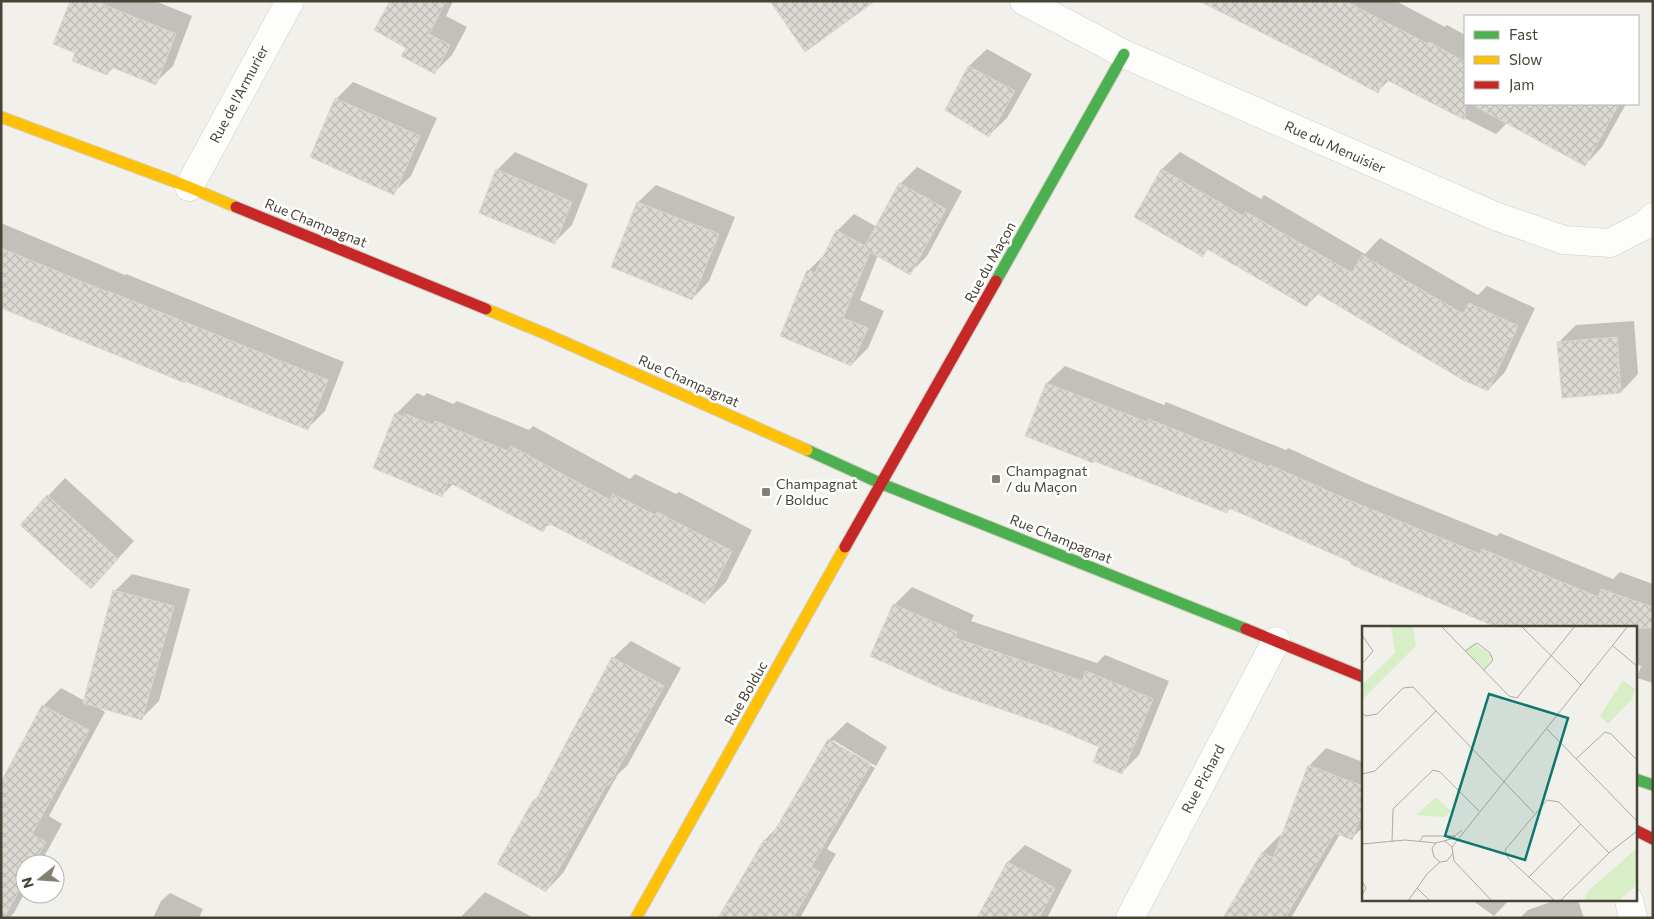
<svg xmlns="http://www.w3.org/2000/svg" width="1654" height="919" viewBox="0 0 1654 919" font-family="Commissioner,sans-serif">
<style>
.shadow{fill:#0003}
.building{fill:url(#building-cross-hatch);stroke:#dad8cf}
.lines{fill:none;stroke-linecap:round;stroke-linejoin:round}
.street-casing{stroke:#d0cec7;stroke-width:29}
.fast-casing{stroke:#d1d0c0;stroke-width:13}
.slow-casing{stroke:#d1d0c0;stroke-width:13}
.jam-casing{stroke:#d1d0c0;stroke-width:13}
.street{stroke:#fdfdfc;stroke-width:28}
.fast{stroke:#4caf50;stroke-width:11}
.slow{stroke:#ffc107;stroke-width:11}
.jam{stroke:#c62828;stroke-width:11}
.poi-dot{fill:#848074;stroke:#fff;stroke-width:2}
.labels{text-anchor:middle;stroke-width:5;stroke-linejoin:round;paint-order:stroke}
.street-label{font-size:14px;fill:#484435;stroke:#fff}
.poi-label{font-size:14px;fill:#484435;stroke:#fff;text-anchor:start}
.inset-road{fill:none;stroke:#aeaba2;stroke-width:1}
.view{fill:#0f766e;fill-opacity:0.15;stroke:#0f766e;stroke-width:2.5}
.inset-edge{fill:none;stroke:#484435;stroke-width:2.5}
</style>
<defs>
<pattern id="building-cross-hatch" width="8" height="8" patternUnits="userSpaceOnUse" patternTransform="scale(1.25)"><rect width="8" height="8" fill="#dbd9d2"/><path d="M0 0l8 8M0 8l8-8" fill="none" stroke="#bdbbb5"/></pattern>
</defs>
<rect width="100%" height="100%" fill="#f2f0ea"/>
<g class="shadow">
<polygon points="72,1 155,1 192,16 173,66 155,83 114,67 107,74 77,52"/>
<polygon points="391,1 453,1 446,16 467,27 452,55 435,72 408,47"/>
<polygon points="1204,1 1396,1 1445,27 1447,25 1465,35 1465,104 1626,104 1602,147 1585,165 1508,122 1496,134 1389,80 1378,91"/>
<polygon points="987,49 1032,74 1007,118 989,135 946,110 969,66"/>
<polygon points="353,82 437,118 411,176 393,193 336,99"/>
<polygon points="515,152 588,184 572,225 554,243 497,170"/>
<polygon points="1180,152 1261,199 1264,195 1365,254 1380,238 1478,295 1487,286 1535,308 1505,372 1488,390 1319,293 1307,305 1209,249 1202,255 1135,217 1162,169"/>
<polygon points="917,167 962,191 927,256 910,273 878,255 860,300 884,311 868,348 851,365 808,271 825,254 837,231 854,214 877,227 900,184"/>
<polygon points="656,185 735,217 709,281 692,299 613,266 638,202"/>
<polygon points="1,223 125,275 126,274 344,362 325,411 307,429 186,380 184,382 1,306"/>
<polygon points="1634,321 1638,374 1621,392 1559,342 1576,325"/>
<polygon points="1065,366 1164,405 1166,402 1286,450 1288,448 1363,482 1497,536 1500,533 1613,579 1620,572 1653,584 1653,683 1637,678 1641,666 1635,664 1635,628 1353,562 1231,508 1227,512 1026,435 1047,383"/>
<polygon points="417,393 424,396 427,393 453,404 457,401 529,430 533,426 630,479 635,474 676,494 679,492 752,530 726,582 705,603 551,523 543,530 453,484 442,495 396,414"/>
<polygon points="65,478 134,541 91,588 48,496"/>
<polygon points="132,574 190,589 159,701 142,718 95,705 105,712 49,816 62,824 40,864 25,864 25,892 14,913 9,918 1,918 43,706 61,688 85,701 115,591"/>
<polygon points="912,587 974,615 971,621 1097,663 1105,655 1169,681 1139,755 1122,772 1101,746 871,656 894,605"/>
<polygon points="631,641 681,668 627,766 618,774 563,873 546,891 499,864 534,800 539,796 613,658"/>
<polygon points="847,722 887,747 876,766 833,740 833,743 875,768 827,849 836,854 800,918 720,918 765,840 778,826 829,740"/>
<polygon points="1326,748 1363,762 1363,827 1352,838 1340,834 1291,918 1224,918 1263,852 1280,835 1282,836 1309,766"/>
<polygon points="1025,845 1072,870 1047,918 979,918 1008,862"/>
<polygon points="485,892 534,918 460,918"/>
<polygon points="170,893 203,909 199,918 153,918 161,901"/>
<polygon points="1472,900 1509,900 1494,916"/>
<polygon points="1556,900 1578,900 1584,918 1520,918 1528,910"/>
</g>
<g class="building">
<polygon points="70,1 95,1 176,34 156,85 111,67 107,75 72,61 75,53 53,44"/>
<polygon points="390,1 446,1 429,34 450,45 435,74 401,56 406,48 374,30"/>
<polygon points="770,1 875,1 805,52"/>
<polygon points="1199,1 1345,1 1428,44 1429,42 1465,62 1465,120 1385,79 1378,93 1316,60"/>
<polygon points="968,66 1015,91 989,137 945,110"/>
<polygon points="335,98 420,136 394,195 310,157"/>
<polygon points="1471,104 1619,104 1585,166"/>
<polygon points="496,169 572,202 555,244 479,213"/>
<polygon points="1161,169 1243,216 1246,212 1352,273 1362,255 1463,314 1469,303 1518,326 1488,391 1463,380 1315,292 1307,307 1207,249 1203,257 1134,217"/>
<polygon points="899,183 946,209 910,275 870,252 843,318 868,328 851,366 780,336 807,270 815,273 836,230 865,246"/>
<polygon points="637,202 719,234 692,300 611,267"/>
<polygon points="1,248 107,292 108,291 328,380 308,430 185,381 185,383 1,308"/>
<polygon points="1617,337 1621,393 1562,398 1557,342"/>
<polygon points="1046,383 1147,422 1148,419 1269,467 1270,465 1346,499 1480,554 1482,549 1598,597 1601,589 1653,607 1653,628 1498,628 1350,564 1351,562 1229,508 1227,513 1094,461 1093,463 1025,436"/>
<polygon points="395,413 403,417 405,414 433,425 435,421 508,451 511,446 610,500 613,494 655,515 657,512 732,551 705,604 548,523 543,532 448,482 442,497 373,468"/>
<polygon points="47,495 118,559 91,589 20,525"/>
<polygon points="113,590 174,606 142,720 83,703"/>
<polygon points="893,604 957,632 955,638 1082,681 1086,671 1153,699 1122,774 1093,762 1099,747 1050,726 945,690 870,656"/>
<polygon points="612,657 664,686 609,785 607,784 546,892 497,864 533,800 535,801"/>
<polygon points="42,705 89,730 32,834 46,842 33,864 25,864 25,880 4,918 1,918 1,782"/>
<polygon points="828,739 871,764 811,867 820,872 793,918 718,918 764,840 768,842"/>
<polygon points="1308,765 1363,786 1363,811 1352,840 1335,833 1285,918 1223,918 1262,852 1273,858"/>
<polygon points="1007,862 1055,888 1039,918 977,918"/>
</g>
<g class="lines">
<g class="street-casing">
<g id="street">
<polyline points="1024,1 1124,54 1495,216 1564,240 1610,243 1645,225 1653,217"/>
<polyline points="189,187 290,1"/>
<polyline points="1629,900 1633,918"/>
<polyline points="1130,918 1276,641"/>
</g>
</g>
<g class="fast-casing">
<g id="fast">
<polyline points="996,281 1124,54"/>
<polyline points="807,450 882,484 1246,629"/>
<polyline points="1635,779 1653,785"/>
</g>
</g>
<g class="slow-casing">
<g id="slow">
<polyline points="1,117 189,187 236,207"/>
<polyline points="486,309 546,334 807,450"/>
<polyline points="636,918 845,547"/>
</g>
</g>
<g class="jam-casing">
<g id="jam">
<polyline points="236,207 486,309"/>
<polyline points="845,547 996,281"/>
<polyline points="1246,629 1363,677"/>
<polyline points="1635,830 1653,839"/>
</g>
</g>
<use href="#street" class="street"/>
<use href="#fast" class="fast"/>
<use href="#slow" class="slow"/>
<use href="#jam" class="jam"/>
</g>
<g class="poi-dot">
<rect x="991" y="474" width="10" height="10" rx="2.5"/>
<rect x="761" y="487" width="10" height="10" rx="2.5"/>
</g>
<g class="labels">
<g class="street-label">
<text transform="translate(239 94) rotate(-62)" y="5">Rue de l'Armurier</text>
<text transform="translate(1335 147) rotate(24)" y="5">Rue du Menuisier</text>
<text transform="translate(316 223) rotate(22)" y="5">Rue Champagnat</text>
<text transform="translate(990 262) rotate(-61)" y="5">Rue du Maçon</text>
<text transform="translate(689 381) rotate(24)" y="5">Rue Champagnat</text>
<text transform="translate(1061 539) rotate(22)" y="5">Rue Champagnat</text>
<text transform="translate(746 693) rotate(-60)" y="5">Rue Bolduc</text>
<text transform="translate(1203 779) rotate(-62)" y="5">Rue Pichard</text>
</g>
<g class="poi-label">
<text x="1006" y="476">Champagnat<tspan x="1006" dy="16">/ du Maçon</tspan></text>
<text x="776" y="489">Champagnat<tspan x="776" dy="16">/ Bolduc</tspan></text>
</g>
</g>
<g transform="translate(1362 626)">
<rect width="275" height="275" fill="#f2f0ea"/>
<path d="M29,0H51L54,20L0,74V59L33,27ZM261,54L273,63L270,73L246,98L238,90ZM275,222V259L256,275H221L227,264Z" fill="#d8eec7"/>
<path d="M112,17L131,31L122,44L103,25ZM261,57L271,67L248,93V77ZM74,171L89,185L83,191L54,189Z" fill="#d8eec7"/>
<path class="inset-road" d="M79,0L147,70L155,72L213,0M159,0L219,59M0,9L11,25L0,38M251,20L275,40M103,25L115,17L128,27L131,34L122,44M0,87L4,90L15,88L41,62L51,61L172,187M185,103L275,195M214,133L243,106L249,108L275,134M0,148L13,145L74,85M58,215L61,210H93M83,215L90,221L92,235L130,275M30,216L31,183L71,144L78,146L117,185M0,218L43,214L74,217M90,221L266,0M91,227L85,235L78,236L72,231L70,222L74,217L89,213L100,204M167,251L219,198M0,255L4,262L0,269M55,262L68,275M46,275L65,248L78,236M193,275L146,232L143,224L185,174L197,176L247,227M198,275L247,227L275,205"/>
<path class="view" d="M127,68L206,92L163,234L83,210Z"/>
<rect width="275" height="275" class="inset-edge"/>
</g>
<rect width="1654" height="919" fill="none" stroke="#484435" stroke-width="5"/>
<rect x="1464" y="15" width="175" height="90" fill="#ffffff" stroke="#b6b4ae"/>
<rect x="1474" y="31" width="25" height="8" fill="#4caf50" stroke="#b6b4ae"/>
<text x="1509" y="40" font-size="15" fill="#484435">Fast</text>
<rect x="1474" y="56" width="25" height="8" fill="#ffc107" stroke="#b6b4ae"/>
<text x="1509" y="65" font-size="15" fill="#484435">Slow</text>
<rect x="1474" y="81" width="25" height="8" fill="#c62828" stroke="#b6b4ae"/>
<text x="1509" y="90" font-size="15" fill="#484435">Jam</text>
<g transform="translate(40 879) rotate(253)"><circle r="24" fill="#ffffff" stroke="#b6b4ae"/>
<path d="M0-4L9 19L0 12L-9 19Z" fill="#848074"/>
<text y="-8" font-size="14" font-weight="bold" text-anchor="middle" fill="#484435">N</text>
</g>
</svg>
